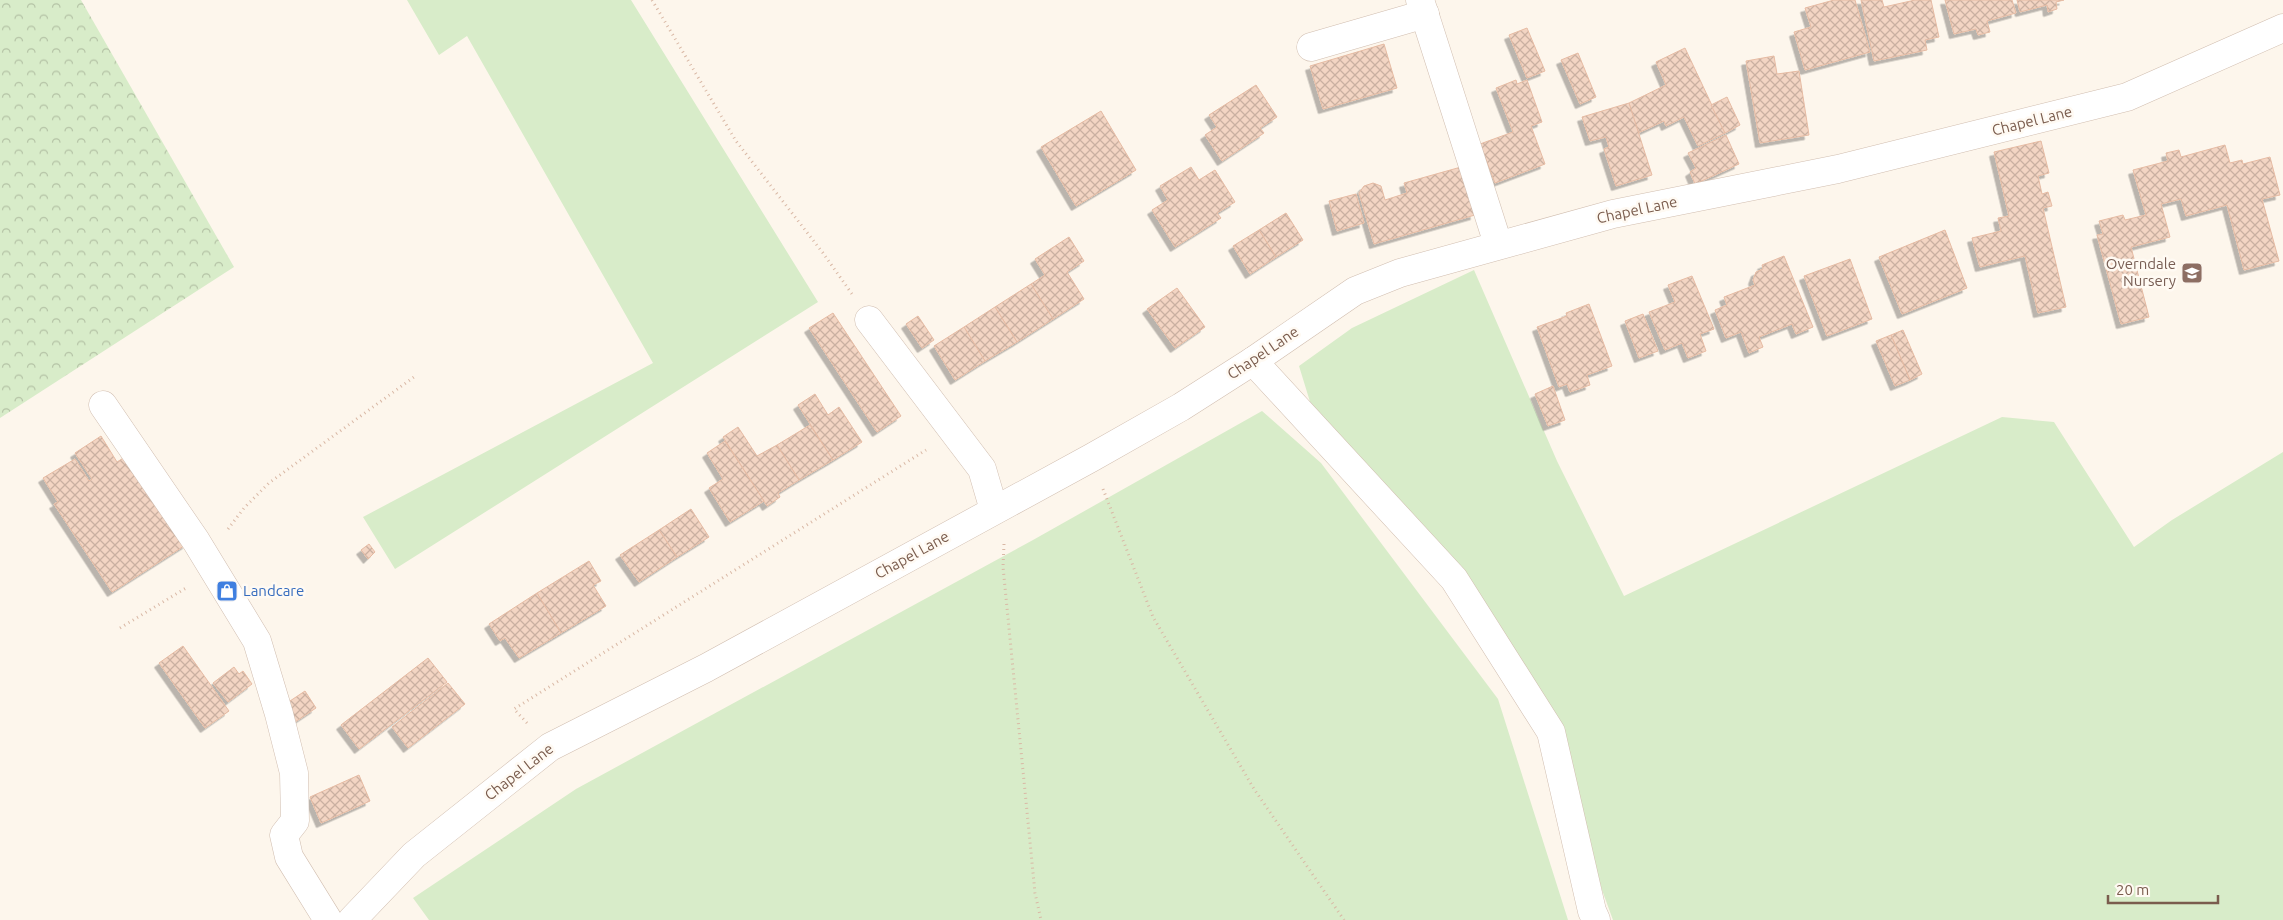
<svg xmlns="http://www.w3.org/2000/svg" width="2283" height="920" viewBox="0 0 2283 920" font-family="Ubuntu,sans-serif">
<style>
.grass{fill:#d8ecc9}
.forest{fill:url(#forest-crowns)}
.building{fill:url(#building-cross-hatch);stroke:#e6bba3;filter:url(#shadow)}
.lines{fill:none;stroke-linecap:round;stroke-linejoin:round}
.minor-casing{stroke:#d1beb0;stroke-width:29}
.path{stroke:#d9b8a5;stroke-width:3;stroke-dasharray:1 4;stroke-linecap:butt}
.minor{stroke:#fff;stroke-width:28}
.labels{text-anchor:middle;stroke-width:5;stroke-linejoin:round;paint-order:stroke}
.street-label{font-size:15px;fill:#7a5c4d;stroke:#fffaf3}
.education-label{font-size:15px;fill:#785e54;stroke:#fffaf3;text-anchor:end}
.shop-label{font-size:15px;fill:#366cbe;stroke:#fffaf3;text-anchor:start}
</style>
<defs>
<pattern id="forest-crowns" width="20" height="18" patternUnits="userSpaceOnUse" patternTransform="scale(1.25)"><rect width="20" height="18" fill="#d8ecc9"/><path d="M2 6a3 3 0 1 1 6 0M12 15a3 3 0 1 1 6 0" fill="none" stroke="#b4c2a5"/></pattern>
<pattern id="building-cross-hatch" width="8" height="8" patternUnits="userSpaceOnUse" patternTransform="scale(1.25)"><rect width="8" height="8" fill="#f3d5c3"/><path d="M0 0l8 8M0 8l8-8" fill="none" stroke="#cab0a1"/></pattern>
<filter id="shadow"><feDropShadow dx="-4.5" dy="4.5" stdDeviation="0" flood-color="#0004"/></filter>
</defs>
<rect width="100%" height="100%" fill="#fdf6ec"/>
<g class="grass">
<polygon points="407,0 631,0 818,302 395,569 363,517 653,363 467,36 439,55"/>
<polygon points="1474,270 1557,461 1624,596 2002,417 2054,422 2134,547 2172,520 2283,452 2283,920 1613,920 1602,890 1551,712 1497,620 1311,405 1299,366 1352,328"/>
<polygon points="1262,411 1321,463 1498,699 1568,920 429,920 413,898 576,789 1033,540"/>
</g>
<polygon class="forest" points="0,0 81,0 234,267 0,418"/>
<g class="building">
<polygon points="1834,0 1855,0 1870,52 1805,70 1794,32 1811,27 1805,8"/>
<polygon points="1861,0 1882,0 1884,7 1915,0 1931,0 1939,37 1925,40 1927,50 1874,61"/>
<polygon points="1945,0 2012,0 2016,13 1987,21 1990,32 1978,35 1976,29 1954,34"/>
<polygon points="2017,0 2064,0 2056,2 2057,9 2048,12 2047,5 2020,12"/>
<polygon points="1527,28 1545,71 1527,78 1509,35"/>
<polygon points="1384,44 1397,88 1323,109 1310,66"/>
<polygon points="1685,48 1725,133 1698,146 1684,117 1666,126 1664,121 1638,133 1629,103 1666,85 1656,62"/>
<polygon points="1578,53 1596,97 1580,104 1561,60"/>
<polygon points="1774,56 1777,74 1799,71 1809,135 1760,143 1746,61"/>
<polygon points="1516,80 1517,84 1527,80 1542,122 1531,126 1545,164 1495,183 1480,144 1513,132 1496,88"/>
<polygon points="1256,85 1277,117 1260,128 1264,133 1222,161 1205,135 1217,127 1209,115"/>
<polygon points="1727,97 1740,125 1725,133 1711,105"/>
<polygon points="1629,103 1652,175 1616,186 1604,149 1609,147 1606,137 1590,141 1582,117"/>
<polygon points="1101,111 1136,170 1076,206 1041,147"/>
<polygon points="1726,135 1739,164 1695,184 1690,172 1696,168 1688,153"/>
<polygon points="2041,141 2049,173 2038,176 2042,194 2048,192 2052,206 2043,208 2066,307 2038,313 2025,256 1980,267 1972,238 2001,231 1998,218 2009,216 1994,152"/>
<polygon points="2225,145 2230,163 2242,160 2243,164 2270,157 2280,195 2262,199 2279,261 2244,270 2227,205 2186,216 2181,199 2161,204 2170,237 2131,247 2149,317 2121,324 2097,235 2103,234 2099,221 2123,215 2125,220 2146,215 2133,170 2168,161 2166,153 2179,150 2181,157"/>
<polygon points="1191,167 1199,180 1215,170 1235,202 1217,213 1221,218 1175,247 1152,210 1168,200 1160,186"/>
<polygon points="1461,167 1475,215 1374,244 1359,193 1364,186 1373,183 1381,186 1385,200 1407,193 1404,183"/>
<polygon points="1356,194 1364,223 1337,231 1329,201"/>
<polygon points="1286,213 1303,240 1276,257 1259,230"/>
<polygon points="1259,230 1276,257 1250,274 1233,246"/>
<polygon points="1945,230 1967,288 1902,314 1879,257"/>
<polygon points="1069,237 1084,261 1067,272 1084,299 1053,319 1031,284 1045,275 1035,259"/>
<polygon points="1784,256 1813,327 1796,334 1792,324 1759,337 1763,347 1749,353 1741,332 1726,338 1715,310 1727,305 1724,297 1755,285 1753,280 1756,272 1763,269 1762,265"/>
<polygon points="1850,259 1872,319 1827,336 1804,276"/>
<polygon points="1692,276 1714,329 1700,334 1706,351 1688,358 1682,343 1665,350 1649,312 1675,302 1668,285"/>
<polygon points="1031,284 1053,319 1017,342 995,307"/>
<polygon points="1177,288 1205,327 1175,348 1147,309"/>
<polygon points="1589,304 1612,366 1587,375 1590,385 1570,392 1567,384 1559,387 1537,327 1567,316 1566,313"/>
<polygon points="995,307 1017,342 985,361 964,327"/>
<polygon points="833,313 901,416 877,432 809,328"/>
<polygon points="1643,314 1658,351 1639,358 1625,321"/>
<polygon points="918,316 934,340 922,348 906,324"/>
<polygon points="964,327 985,361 955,380 934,346"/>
<polygon points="1903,330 1922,374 1910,380 1891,335"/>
<polygon points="1891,335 1910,380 1895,386 1876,341"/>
<polygon points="1553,386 1565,420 1548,426 1535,394"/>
<polygon points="815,394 828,415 839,407 862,442 833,460 798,405"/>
<polygon points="810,425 833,460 799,480 777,445"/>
<polygon points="738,427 757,456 777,445 799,480 778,493 780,497 767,506 723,437"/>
<polygon points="101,436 117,462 128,455 187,544 112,592 54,504 58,502 43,478 75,459 89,481 92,479 75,453"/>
<polygon points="725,441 764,501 730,522 709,488 723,479 707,453"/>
<polygon points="691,509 709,537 677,557 659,530"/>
<polygon points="659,530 677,557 639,582 620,555"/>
<polygon points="369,544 375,552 368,559 361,550"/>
<polygon points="589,561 601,581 593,585 606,606 561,633 537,593"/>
<polygon points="537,593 561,633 519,658 505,638 500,641 489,624"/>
<polygon points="183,646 229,711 205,728 159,663"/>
<polygon points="428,658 447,682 359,749 341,725"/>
<polygon points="234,667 239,674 243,671 252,684 228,702 213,683"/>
<polygon points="448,683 465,704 408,748 392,727"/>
<polygon points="305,691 316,708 295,722 284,705"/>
<polygon points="359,775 370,801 321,823 310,797"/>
</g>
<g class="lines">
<g class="minor-casing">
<g id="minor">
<polyline points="1420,0 1498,244"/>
<polyline points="1311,47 1425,14"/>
<polyline points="869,320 982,469 994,510"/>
<polyline points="1253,361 1454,579 1551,732 1592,911 1596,920"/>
<polyline points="103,405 196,541 257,641 279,714 294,773 295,821 284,835 289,857 328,920"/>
<polyline points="352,920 414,855 550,747 706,668 1091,458 1181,407 1253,361 1355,291 1400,273 1613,214 1838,169 2127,97 2283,28"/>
</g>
</g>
<g class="path">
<polyline points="652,0 736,141 823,253 852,294"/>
<polyline points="1103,489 1153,617 1254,789 1344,920"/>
<polyline points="228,529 244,508 269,483 414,377"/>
<polyline points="1004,544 1003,567 1035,893 1041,920"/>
<polyline points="120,628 186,588"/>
<polyline points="527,723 514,709 926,450"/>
</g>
<use href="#minor" class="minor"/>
</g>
<defs>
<g id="school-square" transform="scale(1.125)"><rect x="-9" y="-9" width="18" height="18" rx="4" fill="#8d6e63" stroke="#fffaf3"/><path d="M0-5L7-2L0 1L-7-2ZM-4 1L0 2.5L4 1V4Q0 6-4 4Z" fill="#fff"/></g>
<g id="shop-square" transform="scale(1.125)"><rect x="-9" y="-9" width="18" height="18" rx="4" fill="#3f7fe0" stroke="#fffaf3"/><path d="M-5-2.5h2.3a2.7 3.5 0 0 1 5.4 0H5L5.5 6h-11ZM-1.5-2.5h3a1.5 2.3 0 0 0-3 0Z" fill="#fff"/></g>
</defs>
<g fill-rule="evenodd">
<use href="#school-square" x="2192" y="273"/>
<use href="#shop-square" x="227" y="591"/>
</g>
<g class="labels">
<g class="street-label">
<text transform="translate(2032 121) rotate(-14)" y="5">Chapel Lane</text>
<text transform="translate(1637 210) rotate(-12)" y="5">Chapel Lane</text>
<text transform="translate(1263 353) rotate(-34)" y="5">Chapel Lane</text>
<text transform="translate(912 555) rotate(-29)" y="5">Chapel Lane</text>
<text transform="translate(519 772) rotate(-38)" y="5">Chapel Lane</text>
</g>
<g class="education-label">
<text x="2176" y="269">Overndale<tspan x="2176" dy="17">Nursery</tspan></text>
</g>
<g class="shop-label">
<text x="243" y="596">Landcare</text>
</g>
</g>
<path d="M2108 895v8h110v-8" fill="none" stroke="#7a5c4d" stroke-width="2.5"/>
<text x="2116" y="895" font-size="15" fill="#7a5c4d" stroke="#fffaf3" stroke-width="4" paint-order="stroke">20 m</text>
</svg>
